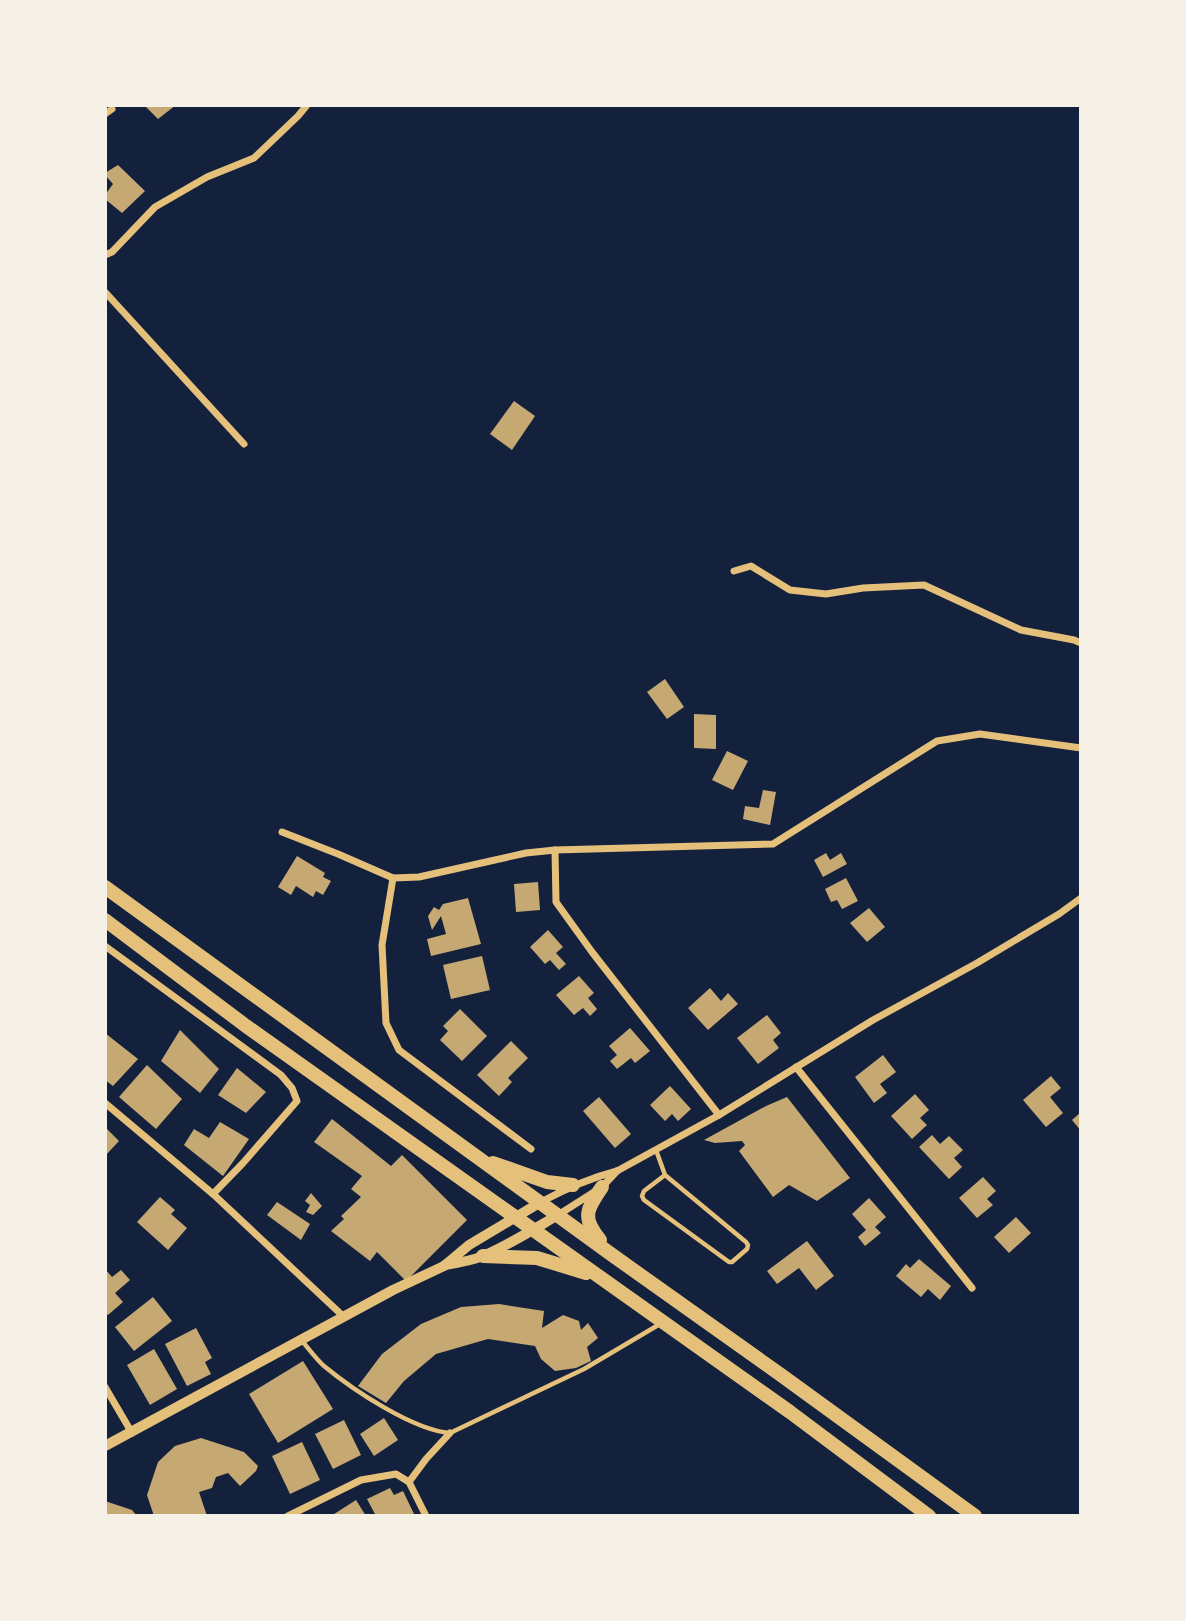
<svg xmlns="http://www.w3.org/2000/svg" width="1186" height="1621" viewBox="0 0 1186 1621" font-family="Cabin,sans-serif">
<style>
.building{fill:#c6a872}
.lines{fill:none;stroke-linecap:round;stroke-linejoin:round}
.service{stroke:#e5c07b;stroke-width:4.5}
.minor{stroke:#e5c07b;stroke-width:7}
.tertiary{stroke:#e5c07b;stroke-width:10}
.trunk{stroke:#e5c07b;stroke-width:14}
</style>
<rect width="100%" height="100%" fill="#14213d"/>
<g class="building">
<polygon points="144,105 176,105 158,119"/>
<polygon points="118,165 145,191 122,213 105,199 105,195 113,184 105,175 105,173"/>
<polygon points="514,401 535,416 512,450 490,434"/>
<polygon points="665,679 684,707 667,719 647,692"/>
<polygon points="694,714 716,715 716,749 694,748"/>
<polygon points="727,751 748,761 733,790 712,780"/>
<polygon points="763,790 776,792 770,825 743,819 745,806 759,808"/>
<polygon points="826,853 830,860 841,853 847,864 823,877 814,860"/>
<polygon points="297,856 325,873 323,877 331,881 323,895 316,891 313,897 296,886 291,895 278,887"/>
<polygon points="846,878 858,901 842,909 837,900 831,902 825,889"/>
<polygon points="538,882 540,910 516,912 514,884"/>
<polygon points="468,898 481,944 431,956 427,939 446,934 441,916 432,930 428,916 434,907 439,910 443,904"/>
<polygon points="869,908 885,927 867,942 850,923"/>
<polygon points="548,930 563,947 556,953 566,964 559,970 550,960 545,964 530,947"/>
<polygon points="482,956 490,990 451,999 443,965"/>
<polygon points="579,976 594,993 588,998 597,1009 590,1016 583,1008 574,1015 556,995"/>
<polygon points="710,988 721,1001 728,993 738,1004 708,1030 688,1008"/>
<polygon points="460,1009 487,1036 462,1061 440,1040 448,1031 443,1026"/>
<polygon points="767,1015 781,1033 773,1040 779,1048 758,1064 737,1038"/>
<polygon points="630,1028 650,1051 635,1063 631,1058 617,1069 610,1061 617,1055 609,1046"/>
<polygon points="180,1030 219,1069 200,1093 161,1061"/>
<polygon points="105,1033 138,1059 113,1086 105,1080"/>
<polygon points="511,1041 528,1058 508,1078 512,1082 499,1096 477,1075"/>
<polygon points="883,1055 896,1072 880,1084 887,1093 874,1103 855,1077"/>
<polygon points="147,1065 182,1099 156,1129 119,1097"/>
<polygon points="237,1068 266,1092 246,1113 218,1095"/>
<polygon points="1051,1076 1061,1088 1050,1097 1063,1113 1046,1127 1023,1100"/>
<polygon points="670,1086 691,1109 678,1121 672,1114 665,1121 650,1105"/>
<polygon points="915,1094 929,1110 920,1118 927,1125 912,1139 891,1116"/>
<polygon points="599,1097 631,1134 615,1148 583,1111"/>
<polygon points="787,1097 850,1178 817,1201 789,1185 773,1197 739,1151 745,1145 742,1141 715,1143 704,1140 766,1106"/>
<polygon points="1081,1112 1081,1131 1072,1120"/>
<polygon points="332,1119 391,1166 402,1155 467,1220 406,1281 377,1252 370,1261 331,1231 344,1219 341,1216 361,1197 351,1189 362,1176 314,1142"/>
<polygon points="220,1122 249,1139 223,1176 184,1145 194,1129 209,1138"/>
<polygon points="105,1127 119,1141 105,1156"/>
<polygon points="932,1135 940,1144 949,1136 963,1150 954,1158 962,1167 949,1179 919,1147"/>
<polygon points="983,1177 996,1191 987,1199 993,1205 977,1218 959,1198"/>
<polygon points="311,1193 322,1206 313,1215 306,1212 310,1205 305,1201"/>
<polygon points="160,1197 175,1210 171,1214 187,1228 168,1250 137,1222"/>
<polygon points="869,1198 886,1217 875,1227 881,1233 865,1246 858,1237 866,1230 852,1214"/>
<polygon points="277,1202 310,1224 301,1240 267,1215"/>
<polygon points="1016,1217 1031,1233 1009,1253 994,1237"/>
<polygon points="807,1241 834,1276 816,1290 799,1268 777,1284 767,1271"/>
<polygon points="919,1259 951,1286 940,1300 928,1289 921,1297 896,1276 906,1264 910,1268"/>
<polygon points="105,1269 112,1277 121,1270 130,1280 115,1293 123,1302 108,1315 105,1312"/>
<polygon points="153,1297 172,1321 134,1351 115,1327"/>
<polygon points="499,1304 544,1311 542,1328 563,1315 579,1321 581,1330 588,1323 598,1338 587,1347 591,1361 576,1368 555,1371 541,1359 535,1346 488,1339 436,1354 404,1381 386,1403 358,1386 382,1354 421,1324 461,1307"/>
<polygon points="196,1328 212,1358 205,1362 211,1374 187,1386 165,1344"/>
<polygon points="154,1349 177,1389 150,1405 127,1365"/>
<polygon points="303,1361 333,1409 278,1443 249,1394"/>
<polygon points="384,1418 398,1440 374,1456 360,1434"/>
<polygon points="344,1420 361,1455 333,1469 315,1434"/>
<polygon points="201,1438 244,1452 258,1466 256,1471 240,1486 228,1473 216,1477 212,1488 199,1492 207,1516 154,1516 147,1495 158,1462 175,1446"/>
<polygon points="302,1442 320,1480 290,1494 272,1456"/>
<polygon points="390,1488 394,1495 403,1491 415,1516 376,1516 367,1499"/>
<polygon points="356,1500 366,1516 331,1516"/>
<polygon points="105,1501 132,1510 137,1516 105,1516"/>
</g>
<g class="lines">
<g class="service">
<polyline points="656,1150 665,1175 746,1242 748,1245 747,1249 732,1262 729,1262 644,1200 642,1196 644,1191 665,1175"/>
<path d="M302,1341C309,1349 316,1359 324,1366C353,1390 413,1430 450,1433L584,1369L660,1324"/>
</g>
<g class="minor">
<polyline points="105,114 112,109"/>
<polyline points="105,255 112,252 155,207 207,177 254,158 298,116 307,105"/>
<polyline points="105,292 244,444"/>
<polyline points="734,571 751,566 790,590 826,594 863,588 924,585 1021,630 1074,640 1081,643"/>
<polyline points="282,832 338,854 393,878 419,877 526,853 555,850 773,844 937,741 980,734 1081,748"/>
<polyline points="555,850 556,902 592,952 719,1115"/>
<polyline points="393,878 382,945 386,1023 399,1050 531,1149"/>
<polyline points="105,946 281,1075 292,1088 297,1101 243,1163 213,1194"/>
<polyline points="796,1067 972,1288"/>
<polyline points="105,1103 213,1194 344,1317"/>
<path d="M541,1202C565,1189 590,1178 617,1171L719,1115L873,1020L977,963L1059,914L1081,898"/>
<polyline points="558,1215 602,1187 617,1171"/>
<polyline points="105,1387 132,1433"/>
<polyline points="409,1482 426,1516"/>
<polyline points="288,1516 361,1480 396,1474 409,1482 426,1459 450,1433"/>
</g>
<g class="tertiary">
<path d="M445,1265C458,1263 471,1261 483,1256C509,1245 534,1229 558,1215"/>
<polyline points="105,1446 393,1290 444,1266 469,1245 541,1202"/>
</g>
<g class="trunk">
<polyline points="105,887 615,1257 781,1375 975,1516"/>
<polyline points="105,920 246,1026 790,1412 929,1516"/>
<polyline points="493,1163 547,1182 573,1185"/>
<path d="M600,1240C581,1217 587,1209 602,1187"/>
<polyline points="483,1256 537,1258 586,1273"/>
</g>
</g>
<rect width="1186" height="1621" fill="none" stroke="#f6f1e7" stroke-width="214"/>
</svg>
